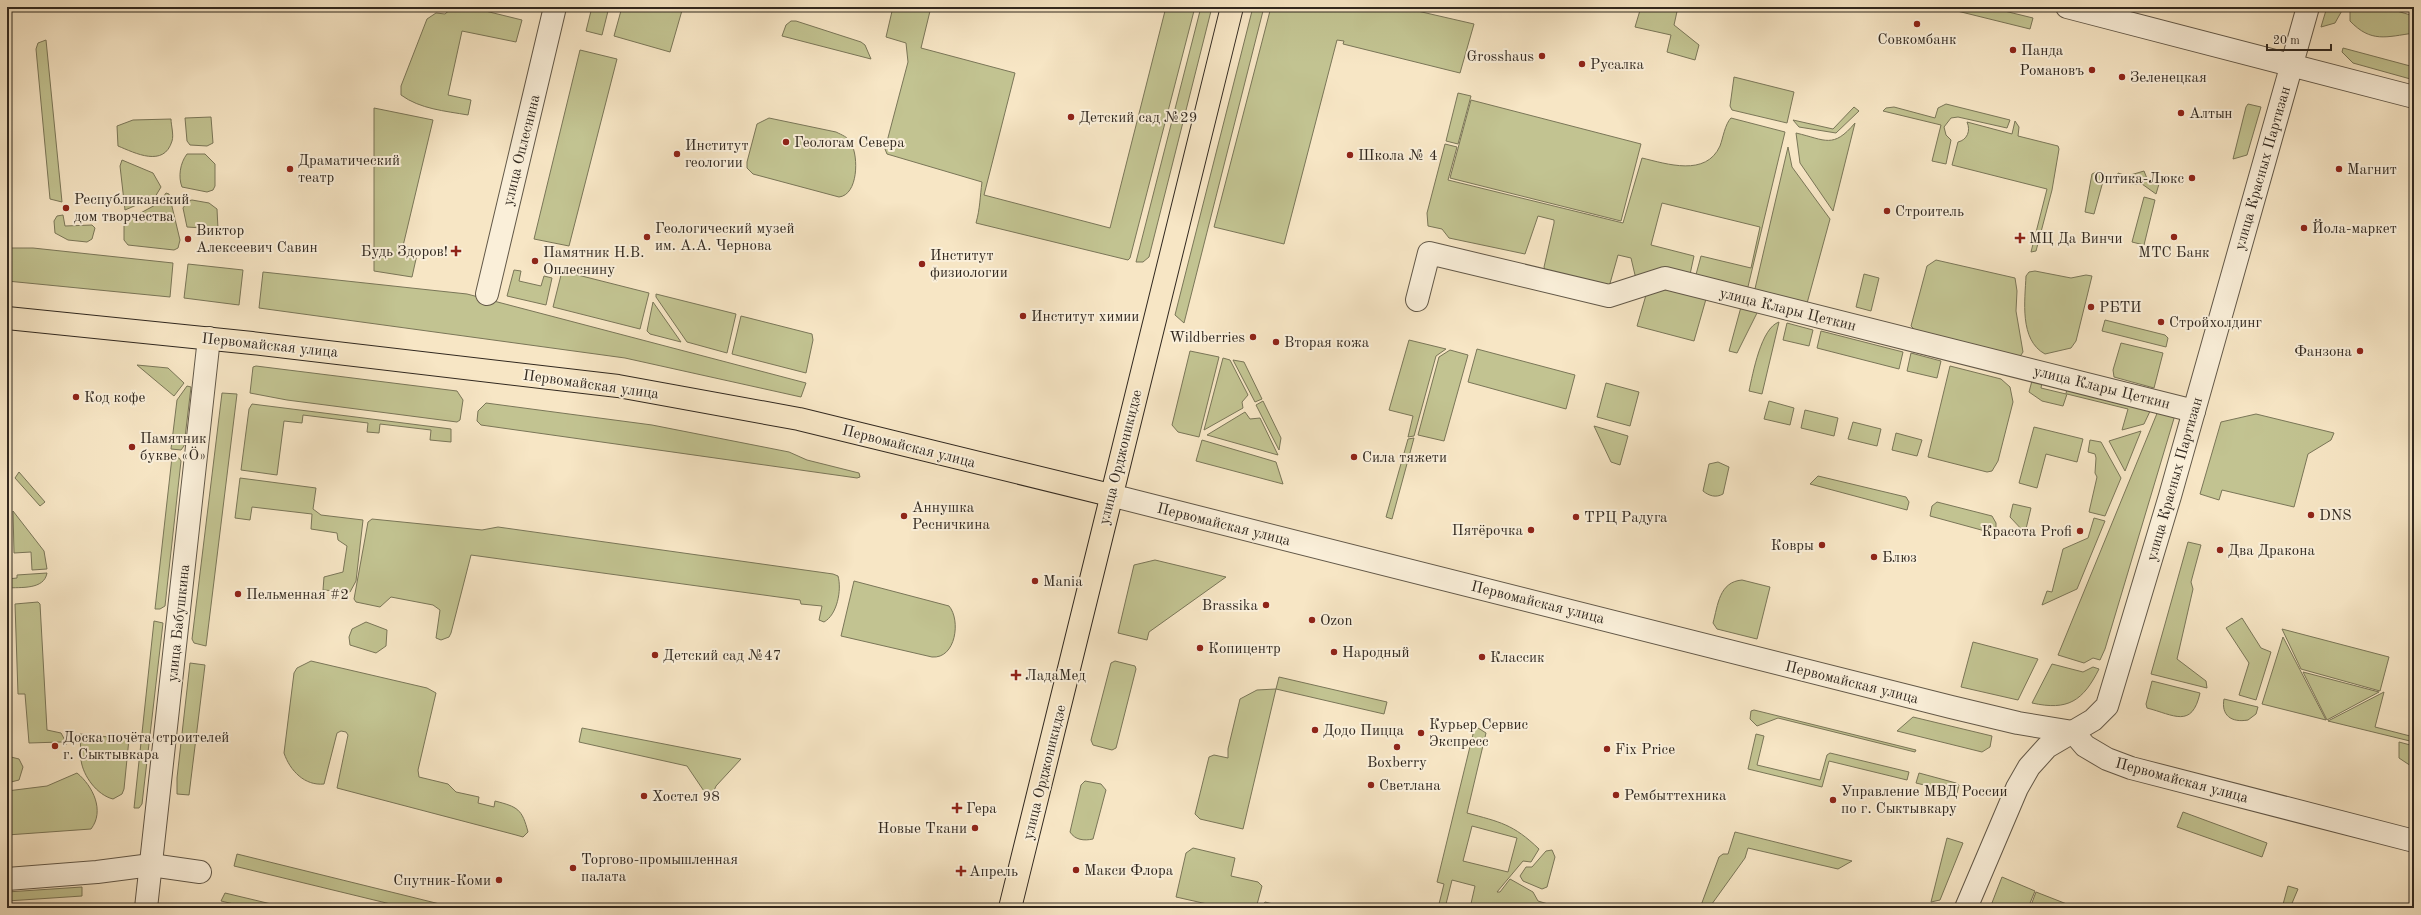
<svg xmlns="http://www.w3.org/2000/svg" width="2421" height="915" viewBox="0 0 2421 915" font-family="'Old Standard TT',serif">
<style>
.green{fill:#c2c391;stroke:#7a7658;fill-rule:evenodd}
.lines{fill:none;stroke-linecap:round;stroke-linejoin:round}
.minor-casing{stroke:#625848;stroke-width:24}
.major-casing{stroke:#31281f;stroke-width:24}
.minor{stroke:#faefd9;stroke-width:22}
.major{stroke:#f7e6c5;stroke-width:22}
.poi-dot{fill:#8f2418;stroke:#faefd9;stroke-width:1.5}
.labels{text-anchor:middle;stroke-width:4;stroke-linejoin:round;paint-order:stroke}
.poi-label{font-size:15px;fill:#31281f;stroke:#faefd9;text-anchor:start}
.street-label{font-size:15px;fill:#31281f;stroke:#faefd9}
</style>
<rect width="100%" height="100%" fill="#f7e6c5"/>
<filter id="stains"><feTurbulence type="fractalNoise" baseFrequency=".005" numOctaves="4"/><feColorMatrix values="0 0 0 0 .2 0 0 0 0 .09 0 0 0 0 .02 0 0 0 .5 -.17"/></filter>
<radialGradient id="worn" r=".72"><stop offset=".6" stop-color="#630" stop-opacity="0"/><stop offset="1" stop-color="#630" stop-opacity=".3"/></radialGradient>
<g class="green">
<path d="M453,7H469L522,20L516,42L462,31L448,95L471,100L468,115C445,111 420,109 401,95V86L427,19L436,13L445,14Z"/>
<polygon points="592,7 609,7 602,35 586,31"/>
<polygon points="622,7 683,7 670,52 614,36"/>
<path d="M893,7H931L921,48L1015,73L984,195L1110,228L1166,7H1195L1130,258L1128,260L976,223C980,209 980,197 982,182L887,154L885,149L908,62L906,43L886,37Z"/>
<polygon points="1201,7 1212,7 1149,257 1143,262 1136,262"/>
<polygon points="1253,7 1264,7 1184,323 1175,315"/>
<polygon points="1271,7 1400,7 1474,24 1460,73 1343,44 1344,41 1337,40 1284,244 1214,227"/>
<polygon points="1641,7 1678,7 1674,25 1699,45 1695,60 1667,52 1671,35 1635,27"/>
<polygon points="1988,7 2033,18 2030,29 1945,8"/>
<polygon points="2327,7 2344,7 2335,23 2321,27"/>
<path d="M2350,7H2383L2414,16V33C2386,37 2371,43 2350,21Z"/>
<polygon points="791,21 796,21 861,42 865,45 871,59 782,36 786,25"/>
<polygon points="46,40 62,202 50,199 36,49 38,43"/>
<polygon points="2343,48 2414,67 2414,80 2353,63 2342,52"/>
<polygon points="580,50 617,59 569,246 534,239"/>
<polygon points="1734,77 1794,92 1787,123 1732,110 1730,106"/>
<polygon points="1458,93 1471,96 1458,144 1446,141"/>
<polygon points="1471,100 1641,144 1621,221 1450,178"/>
<polygon points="1946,104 2010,120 2007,128 1958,117 1951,118 1944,127 1946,135 1951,140 1946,164 1932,161 1941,125 1883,111 1886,108 1894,107 1935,118 1938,108"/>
<polygon points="2248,104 2261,107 2247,155 2233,159 2246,107"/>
<polygon points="1854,107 1859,111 1836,133 1799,127 1793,120 1833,129"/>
<polygon points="374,108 433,120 403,246 418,250 412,277 374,271"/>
<polygon points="211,117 213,143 207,146 190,145 187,141 185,118"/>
<path d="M769,118L836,132C842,135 848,137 851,143C859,157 858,195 839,197L753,174L747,168V162L757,124Z"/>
<path d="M1731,118L1785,132L1746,295L1694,282L1701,256L1751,268L1760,227L1662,203L1651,245L1694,256L1689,279L1640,278L1635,275L1631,258L1618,255L1609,287L1545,270L1544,267L1554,223V220L1538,216L1525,254L1449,238L1442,229L1428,226L1427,213L1445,144L1457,147L1448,180L1623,223L1642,158C1667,164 1706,177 1720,146C1723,138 1725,124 1731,118Z"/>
<path d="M171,119C171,125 174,135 172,141C164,168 135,153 118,146L117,126L133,120Z"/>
<path d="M2015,121L2019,127L2018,136L2058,146L2059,149L2052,190L2036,251L2031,252L2047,189L1952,165L1958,142C1967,140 1971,131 1967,122L2012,134Z"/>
<path d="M1855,123L1833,211L1800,163L1796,133C1826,140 1833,149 1855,123Z"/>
<polygon points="1788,147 1792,167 1830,219 1806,307 1754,293"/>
<path d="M187,154H205L215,164V186L213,190L207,192L182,187C178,177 180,163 187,154Z"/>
<polygon points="122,160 153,173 161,187 155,197 125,210 120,166"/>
<polygon points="2098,171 2105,174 2094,214 2085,212 2092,174"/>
<path d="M2144,171L2148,181L2159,184L2156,194L2142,184C2132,184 2125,187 2118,178V173L2127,176Z"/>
<polygon points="166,193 169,194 180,240 178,248 174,250 128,245 124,240 124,222 159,203"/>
<polygon points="2144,197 2155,200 2144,245 2132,242"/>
<polygon points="192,200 209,203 217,209 218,229 187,227 183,208 188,201"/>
<polygon points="63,215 65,226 92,225 95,228 92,239 87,242 68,240 55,233 54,221 57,216"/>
<polygon points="7,248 33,248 173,263 170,297 7,281"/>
<polygon points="1936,260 2015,278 2017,291 2016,311 2023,352 2019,358 1915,330 1911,326 1927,266"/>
<polygon points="188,264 243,270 239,305 184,298"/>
<polygon points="514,270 521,271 519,281 541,286 544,276 552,278 546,305 507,296"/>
<polygon points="562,271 649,293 640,329 553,307"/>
<path d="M2035,271L2071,278L2086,275L2092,276L2076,341L2071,348L2045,354C2019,340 2025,300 2026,276L2029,272Z"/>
<polygon points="263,272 467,294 806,383 801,397 625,358 259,308"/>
<polygon points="1864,274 1879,278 1871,311 1856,307"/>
<polygon points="1665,288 1706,299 1694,341 1637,326 1646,295"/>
<polygon points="656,294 736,314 727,353 687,342 656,297"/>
<polygon points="653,302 681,342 650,334 647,331"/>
<polygon points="1741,307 1758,311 1737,353 1729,351"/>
<polygon points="741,316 812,334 813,340 806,373 732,354"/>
<polygon points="2105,320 2165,335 2168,338 2166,347 2102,331"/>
<path d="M1779,322L1762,394L1749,391C1753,373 1761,328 1779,322Z"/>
<polygon points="1787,323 1813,330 1809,346 1783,340"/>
<polygon points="1821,331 1903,352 1899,369 1817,348"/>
<polygon points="1409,340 1446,349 1436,356 1414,436 1408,437 1413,416 1389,410"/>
<polygon points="2121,343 2163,353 2154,388 2114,377 2113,370"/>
<polygon points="1477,349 1575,375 1566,409 1468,382"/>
<polygon points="1450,350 1468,355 1444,441 1418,435 1439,357"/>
<polygon points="1190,351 1219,357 1199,437 1178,432 1172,425"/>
<polygon points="1911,353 1941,361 1937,378 1907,371"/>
<polygon points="1223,358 1230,360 1248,395 1242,402 1243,408 1204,430"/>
<polygon points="1233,360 1244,362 1262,399 1255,402"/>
<polygon points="137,365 168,368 184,383 174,396"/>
<polygon points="256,366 457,391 463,400 460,420 457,422 287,400 250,393 253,367"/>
<polygon points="1950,366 2001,379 2010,387 2013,402 1998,461 1992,471 1987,472 1928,457"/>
<polygon points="2033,377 2043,377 2041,388 2066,394 2067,388 2152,407 2144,424 2122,430 2128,409 2067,394 2063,406 2042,401 2029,392"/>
<polygon points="1606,383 1639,392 1630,426 1597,417"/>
<polygon points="187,386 191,387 184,446 181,450 171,449 177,400"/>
<polygon points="222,393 237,394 206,646 194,643 192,639"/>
<polygon points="1263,401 1281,438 1279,450 1256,405"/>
<polygon points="1769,401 1794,408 1790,425 1764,419"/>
<polygon points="486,403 652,425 789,452 807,460 859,473 860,477 857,478 481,425 477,421 478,411"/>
<polygon points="252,404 451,429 451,442 430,440 431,430 380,424 379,433 367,432 368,423 303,415 302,423 284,421 277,475 241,470 249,409"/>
<polygon points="1805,410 1838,418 1834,436 1801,428"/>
<polygon points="2158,411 2175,415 2105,649 2100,660 2093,658 2084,663 2058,655"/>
<polygon points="1245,412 1250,419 1260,418 1278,455 1207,435"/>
<polygon points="2256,414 2334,433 2331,440 2308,454 2294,507 2222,490 2219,500 2200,494 2221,422"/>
<polygon points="1853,422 1881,429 1877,446 1848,439"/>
<polygon points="1594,426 1628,436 1620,465 1611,462"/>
<polygon points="2034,427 2083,439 2077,462 2046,454 2037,488 2019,483"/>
<polygon points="2141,431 2125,471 2109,441"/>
<polygon points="1896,433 1922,440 1917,456 1892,450"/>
<polygon points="1414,438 1392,519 1386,517 1408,439"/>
<polygon points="1202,440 1276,462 1283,484 1196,461"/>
<polygon points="2090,440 2101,442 2121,478 2105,516 2089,512 2097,477 2095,473 2096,458 2095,454 2088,452"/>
<polygon points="172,457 179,458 181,461 165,606 160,609 155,609"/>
<path d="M1718,462L1729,467L1723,494C1716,498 1709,496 1703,491L1709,464Z"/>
<polygon points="19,472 45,502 40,506 15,478"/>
<polygon points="1818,476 1906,497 1909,502 1907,510 1810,484"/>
<polygon points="240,478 316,488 313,509 321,515 363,520 356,581 350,592 323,590 324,577 343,572 347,546 338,540 337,533 311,529 312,514 252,507 250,520 235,518"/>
<polygon points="1937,502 1992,516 1996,523 1996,534 1930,516 1932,506"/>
<polygon points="2013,504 2031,508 2025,533 2010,517"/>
<polygon points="13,511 44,551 47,569 32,570 31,552 14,553"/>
<polygon points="2094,518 2105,521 2077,589 2042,605 2047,591 2052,592 2063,549 2088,538"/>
<path d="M372,519L482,530L498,527L833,574L838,576C842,590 837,615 824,622L819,620L822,606L801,604L800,600L471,555L451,633L449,637L441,640L436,638L440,610L433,605L391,597L380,607L356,602L354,599L368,522Z"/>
<polygon points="2188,542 2201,545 2191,582 2193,589 2177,659 2206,681 2207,688 2151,674"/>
<polygon points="1155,560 1226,577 1149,632 1147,640 1118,633 1134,565"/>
<path d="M47,573C44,590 21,587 7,588V579L17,578V575Z"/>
<path d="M1742,580L1770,587L1757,639L1717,629L1713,623C1718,605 1719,582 1742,580Z"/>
<path d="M854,581L949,606C961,620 956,659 932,657L841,636Z"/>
<polygon points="38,602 40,604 47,730 61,733 67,744 61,742 29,743 25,694 18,694 15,604"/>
<polygon points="2242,618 2261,648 2271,652 2256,700 2239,695 2249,663 2226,628"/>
<polygon points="154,621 163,623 142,804 139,808 134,808"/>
<polygon points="366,622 387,630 386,646 376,653 350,645 349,637 352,629"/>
<polygon points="2282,629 2389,657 2380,691 2301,669"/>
<polygon points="2283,637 2326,720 2262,704"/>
<polygon points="1973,642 2038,659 2018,700 1961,687"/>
<path d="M311,661L427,688L436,693L418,770L419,777L448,784L456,792L479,797L478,803L494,807L495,801C518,807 522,809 528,832L523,837L516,835L337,788L348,735L346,732L341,731L337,733L324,784C305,786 290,771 284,753L294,673L297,668Z"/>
<polygon points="1115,661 1135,666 1136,669 1116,748 1112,750 1093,745 1091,740 1111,663"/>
<polygon points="190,663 205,665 189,795 177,794 177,778"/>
<path d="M2052,664L2083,672L2093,667L2099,669C2083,701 2068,711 2032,703Z"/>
<polygon points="2303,672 2379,692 2327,720"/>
<polygon points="1279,677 1387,702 1384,714 1276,689 1243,829 1200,819 1195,814 1209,757 1214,755 1228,758 1228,749 1240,699 1257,690 1276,689"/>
<path d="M2152,681L2200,693C2192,729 2174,715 2147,708L2146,704Z"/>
<polygon points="2384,692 2375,727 2414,737 2414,742 2328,721"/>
<path d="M2224,699L2258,707L2256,714L2248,720C2231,723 2221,715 2224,699Z"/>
<polygon points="1754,710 1916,750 1915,752 1778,718 1757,726 1750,719 1751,711"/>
<polygon points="1913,717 1992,736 1990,747 1982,752 1897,731"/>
<path d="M1475,726L1486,733L1467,813C1500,822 1513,824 1539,849L1531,862L1523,861L1497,892H1500L1510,879L1533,892L1538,901L1548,904L1547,908H1470L1475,886L1452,880L1445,908H1438L1444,884L1437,882ZM1472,826L1517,838L1508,872L1463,861Z"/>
<polygon points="582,728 741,759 716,786 710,800 687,766 579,742"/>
<path d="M80,734L129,739L124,789L122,794L113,799C97,795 83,776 81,760C80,751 81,743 80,734Z"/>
<polygon points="1756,734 1764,736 1757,765 1820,780 1827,755 1830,753 1909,772 1907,780 1829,761 1822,787 1748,769"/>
<polygon points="2399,742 2414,746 2414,768 2399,758"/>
<polygon points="7,756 19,759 23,767 19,780 7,783"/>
<path d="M77,773C93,786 105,811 91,829L7,835V791L47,786Z"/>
<polygon points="1919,773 1956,783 1959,785 1957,793 1916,783"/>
<path d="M1085,781L1101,784L1106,790L1093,839C1084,841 1075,840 1070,832L1081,785Z"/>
<polygon points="2183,812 2267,843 2262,857 2177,827"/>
<polygon points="1735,832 1852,861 1838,869 1748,848 1745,858 1709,908 1700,908 1719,857 1723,854 1728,854"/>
<polygon points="1947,838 1963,843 1940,900 1931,902"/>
<polygon points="1193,848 1235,858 1231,876 1258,882 1262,886 1256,908 1225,908 1176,897 1186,853"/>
<polygon points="1552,850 1555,857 1547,887 1542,889 1523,881 1520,876 1526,867 1532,867 1546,851"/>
<polygon points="237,854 456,908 407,908 234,866"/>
<polygon points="2002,877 2035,891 2028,908 1990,908"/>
<polygon points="2288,886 2298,889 2290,908 2282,908"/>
<polygon points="82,887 82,896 7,901 7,892"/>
<polygon points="2036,892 2077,908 2030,908"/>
<polygon points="225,893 288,908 251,908 221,901"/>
<polygon points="1265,902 1289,908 1261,908"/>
</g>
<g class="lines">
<g class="minor-casing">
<g id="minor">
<polyline points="2067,7 2414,97"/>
<polyline points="487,294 555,7"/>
<polyline points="1417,300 1429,253 1609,296 1665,278 2194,411"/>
<polyline points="1110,495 1951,707 2018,723 2073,732 2085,746 2107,759 2131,768 2414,841"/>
<polyline points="7,879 97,872 151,865 200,872"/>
<polyline points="146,908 209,338"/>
<polyline points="1966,908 2017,788 2029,767 2047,747 2093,720 2107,706 2170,496 2308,7"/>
</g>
</g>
<g class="major-casing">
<g id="major">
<polyline points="7,318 252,343 618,386 799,419 1110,495"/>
<polyline points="1010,908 1232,7"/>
</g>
</g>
<use href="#minor" class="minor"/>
<use href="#major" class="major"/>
</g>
<g class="poi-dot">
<circle cx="1917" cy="24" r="4"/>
<circle cx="2013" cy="50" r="4"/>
<circle cx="1542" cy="56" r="4"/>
<circle cx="1582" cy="64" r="4"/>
<circle cx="2092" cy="70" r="4"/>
<circle cx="2122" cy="77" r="4"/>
<circle cx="2181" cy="113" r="4"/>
<circle cx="1071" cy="117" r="4"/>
<circle cx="786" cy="142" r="4"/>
<circle cx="677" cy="154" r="4"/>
<circle cx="1350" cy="155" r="4"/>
<circle cx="290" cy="169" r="4"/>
<circle cx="2339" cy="169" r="4"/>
<circle cx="2192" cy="178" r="4"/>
<circle cx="66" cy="208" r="4"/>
<circle cx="1887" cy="211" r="4"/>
<circle cx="2304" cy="228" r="4"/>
<circle cx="647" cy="237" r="4"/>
<circle cx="2174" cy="237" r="4"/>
<path d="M2018 232h4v4h4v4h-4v4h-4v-4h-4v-4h4z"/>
<circle cx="188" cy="239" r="4"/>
<path d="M454 245h4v4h4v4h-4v4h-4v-4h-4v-4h4z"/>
<circle cx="535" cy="261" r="4"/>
<circle cx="922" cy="264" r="4"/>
<circle cx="2091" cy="307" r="4"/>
<circle cx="1023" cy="316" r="4"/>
<circle cx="2161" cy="322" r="4"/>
<circle cx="1253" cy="337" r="4"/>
<circle cx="1276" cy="342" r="4"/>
<circle cx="2360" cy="351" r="4"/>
<circle cx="76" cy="397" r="4"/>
<circle cx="132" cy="447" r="4"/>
<circle cx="1354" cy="457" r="4"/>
<circle cx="2311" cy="515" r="4"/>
<circle cx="904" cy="516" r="4"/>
<circle cx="1576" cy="517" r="4"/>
<circle cx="1531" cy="530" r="4"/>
<circle cx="2080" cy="531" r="4"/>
<circle cx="1822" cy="545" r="4"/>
<circle cx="2220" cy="550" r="4"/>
<circle cx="1874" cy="557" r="4"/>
<circle cx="1035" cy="581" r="4"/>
<circle cx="238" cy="594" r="4"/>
<circle cx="1266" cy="605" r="4"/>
<circle cx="1312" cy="620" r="4"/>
<circle cx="1200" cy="648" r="4"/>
<circle cx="1334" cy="652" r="4"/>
<circle cx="655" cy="655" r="4"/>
<circle cx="1482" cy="657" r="4"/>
<path d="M1014 669h4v4h4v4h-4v4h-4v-4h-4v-4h4z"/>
<circle cx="1315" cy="730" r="4"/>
<circle cx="1421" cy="733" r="4"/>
<circle cx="55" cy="746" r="4"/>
<circle cx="1397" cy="747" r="4"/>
<circle cx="1607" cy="749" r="4"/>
<circle cx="1371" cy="785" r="4"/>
<circle cx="1616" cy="795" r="4"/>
<circle cx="644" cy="796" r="4"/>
<circle cx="1833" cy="800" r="4"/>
<path d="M955 802h4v4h4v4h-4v4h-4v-4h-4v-4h4z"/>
<circle cx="975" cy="828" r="4"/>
<circle cx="573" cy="868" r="4"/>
<circle cx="1076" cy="870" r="4"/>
<path d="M959 865h4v4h4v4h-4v4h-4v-4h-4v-4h4z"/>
<circle cx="499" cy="880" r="4"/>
</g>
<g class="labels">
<g class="poi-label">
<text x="1917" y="44" text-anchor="middle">Совкомбанк</text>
<text x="2021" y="55">Панда</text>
<text x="1534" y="61" text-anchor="end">Grosshaus</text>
<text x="1590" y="69">Русалка</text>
<text x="2084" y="75" text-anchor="end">Романовъ</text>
<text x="2130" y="82">Зеленецкая</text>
<text x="2189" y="118">Алтын</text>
<text x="1079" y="122">Детский сад №29</text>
<text x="794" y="147">Геологам Севера</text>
<text x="685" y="150">Институт<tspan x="685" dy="17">геологии</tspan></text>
<text x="1358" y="160">Школа № 4</text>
<text x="298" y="165">Драматический<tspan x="298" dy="17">театр</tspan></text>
<text x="2347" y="174">Магнит</text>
<text x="2184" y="183" text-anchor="end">Оптика-Люкс</text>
<text x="74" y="204">Республиканский<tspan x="74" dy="17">дом творчества</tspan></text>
<text x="1895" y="216">Строитель</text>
<text x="655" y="233">Геологический музей<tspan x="655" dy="17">им. А.А. Чернова</tspan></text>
<text x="2312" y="233">Йола-маркет</text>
<text x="196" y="235">Виктор<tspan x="196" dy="17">Алексеевич Савин</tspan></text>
<text x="2029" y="243">МЦ Да Винчи</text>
<text x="448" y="256" text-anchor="end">Будь Здоров!</text>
<text x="543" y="257">Памятник Н.В.<tspan x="543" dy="17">Оплеснину</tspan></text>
<text x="2174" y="257" text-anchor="middle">МТС Банк</text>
<text x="930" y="260">Институт<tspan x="930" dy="17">физиологии</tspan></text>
<text x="2099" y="312">РБТИ</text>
<text x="1031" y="321">Институт химии</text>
<text x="2169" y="327">Стройхолдинг</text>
<text x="1245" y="342" text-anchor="end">Wildberries</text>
<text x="1284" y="347">Вторая кожа</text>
<text x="2352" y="356" text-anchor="end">Фанзона</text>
<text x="84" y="402">Код кофе</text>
<text x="140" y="443">Памятник<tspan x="140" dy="17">букве «Ӧ»</tspan></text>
<text x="1362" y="462">Сила тяжети</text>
<text x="912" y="512">Аннушка<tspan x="912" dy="17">Ресничкина</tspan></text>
<text x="2319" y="520">DNS</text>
<text x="1584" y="522">ТРЦ Радуга</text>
<text x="1523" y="535" text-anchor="end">Пятёрочка</text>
<text x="2072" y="536" text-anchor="end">Красота Profi</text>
<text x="1814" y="550" text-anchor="end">Ковры</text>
<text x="2228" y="555">Два Дракона</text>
<text x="1882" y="562">Блюз</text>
<text x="1043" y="586">Mania</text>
<text x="246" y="599">Пельменная #2</text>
<text x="1258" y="610" text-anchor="end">Brassika</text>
<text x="1320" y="625">Ozon</text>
<text x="1208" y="653">Копицентр</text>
<text x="1342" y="657">Народный</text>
<text x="663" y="660">Детский сад №47</text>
<text x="1490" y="662">Классик</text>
<text x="1025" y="680">ЛадаМед</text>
<text x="1429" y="729">Курьер Сервис<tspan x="1429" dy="17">Экспресс</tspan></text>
<text x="1323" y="735">Додо Пицца</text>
<text x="63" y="742">Доска почёта строителей<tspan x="63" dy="17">г. Сыктывкара</tspan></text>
<text x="1615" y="754">Fix Price</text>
<text x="1397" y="767" text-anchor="middle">Boxberry</text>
<text x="1379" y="790">Светлана</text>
<text x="1841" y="796">Управление МВД России<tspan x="1841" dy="17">по г. Сыктывкару</tspan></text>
<text x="1624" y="800">Рембыттехника</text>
<text x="652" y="801">Хостел 98</text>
<text x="966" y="813">Гера</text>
<text x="967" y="833" text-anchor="end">Новые Ткани</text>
<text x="581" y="864">Торгово-промышленная<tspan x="581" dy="17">палата</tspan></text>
<text x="1084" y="875">Макси Флора</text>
<text x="969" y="876">Апрель</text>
<text x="491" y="885" text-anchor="end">Спутник-Коми</text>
</g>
<g class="street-label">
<text transform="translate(521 150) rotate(-76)" y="5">улица Оплеснина</text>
<text transform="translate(2262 168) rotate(-74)" y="5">улица Красных Партизан</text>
<text transform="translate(1788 309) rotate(14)" y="5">улица Клары Цеткин</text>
<text transform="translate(270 345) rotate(6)" y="5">Первомайская улица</text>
<text transform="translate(591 384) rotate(8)" y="5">Первомайская улица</text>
<text transform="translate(2102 387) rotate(14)" y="5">улица Клары Цеткин</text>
<text transform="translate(909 446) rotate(14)" y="5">Первомайская улица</text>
<text transform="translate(1120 457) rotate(-76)" y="5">улица Орджоникидзе</text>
<text transform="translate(2174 479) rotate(-74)" y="5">улица Красных Партизан</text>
<text transform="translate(1224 524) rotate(14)" y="5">Первомайская улица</text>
<text transform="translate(1538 602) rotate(14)" y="5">Первомайская улица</text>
<text transform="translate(178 623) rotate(-84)" y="5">улица Бабушкина</text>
<text transform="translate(1852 682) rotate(14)" y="5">Первомайская улица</text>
<text transform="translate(1044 772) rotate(-76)" y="5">улица Орджоникидзе</text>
<text transform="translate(2182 780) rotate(15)" y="5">Первомайская улица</text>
</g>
</g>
<rect width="2421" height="915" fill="none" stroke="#f7e6c5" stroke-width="24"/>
<rect x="8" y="8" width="2405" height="899" fill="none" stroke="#31281f" stroke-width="2"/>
<rect x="12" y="12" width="2397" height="891" fill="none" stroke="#31281f"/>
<path d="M2267 44v6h64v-6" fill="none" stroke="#31281f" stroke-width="2"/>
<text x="2273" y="44" font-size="12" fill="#31281f" stroke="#faefd9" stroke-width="3" paint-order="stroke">20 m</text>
<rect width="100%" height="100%" filter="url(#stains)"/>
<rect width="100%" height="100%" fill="url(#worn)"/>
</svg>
